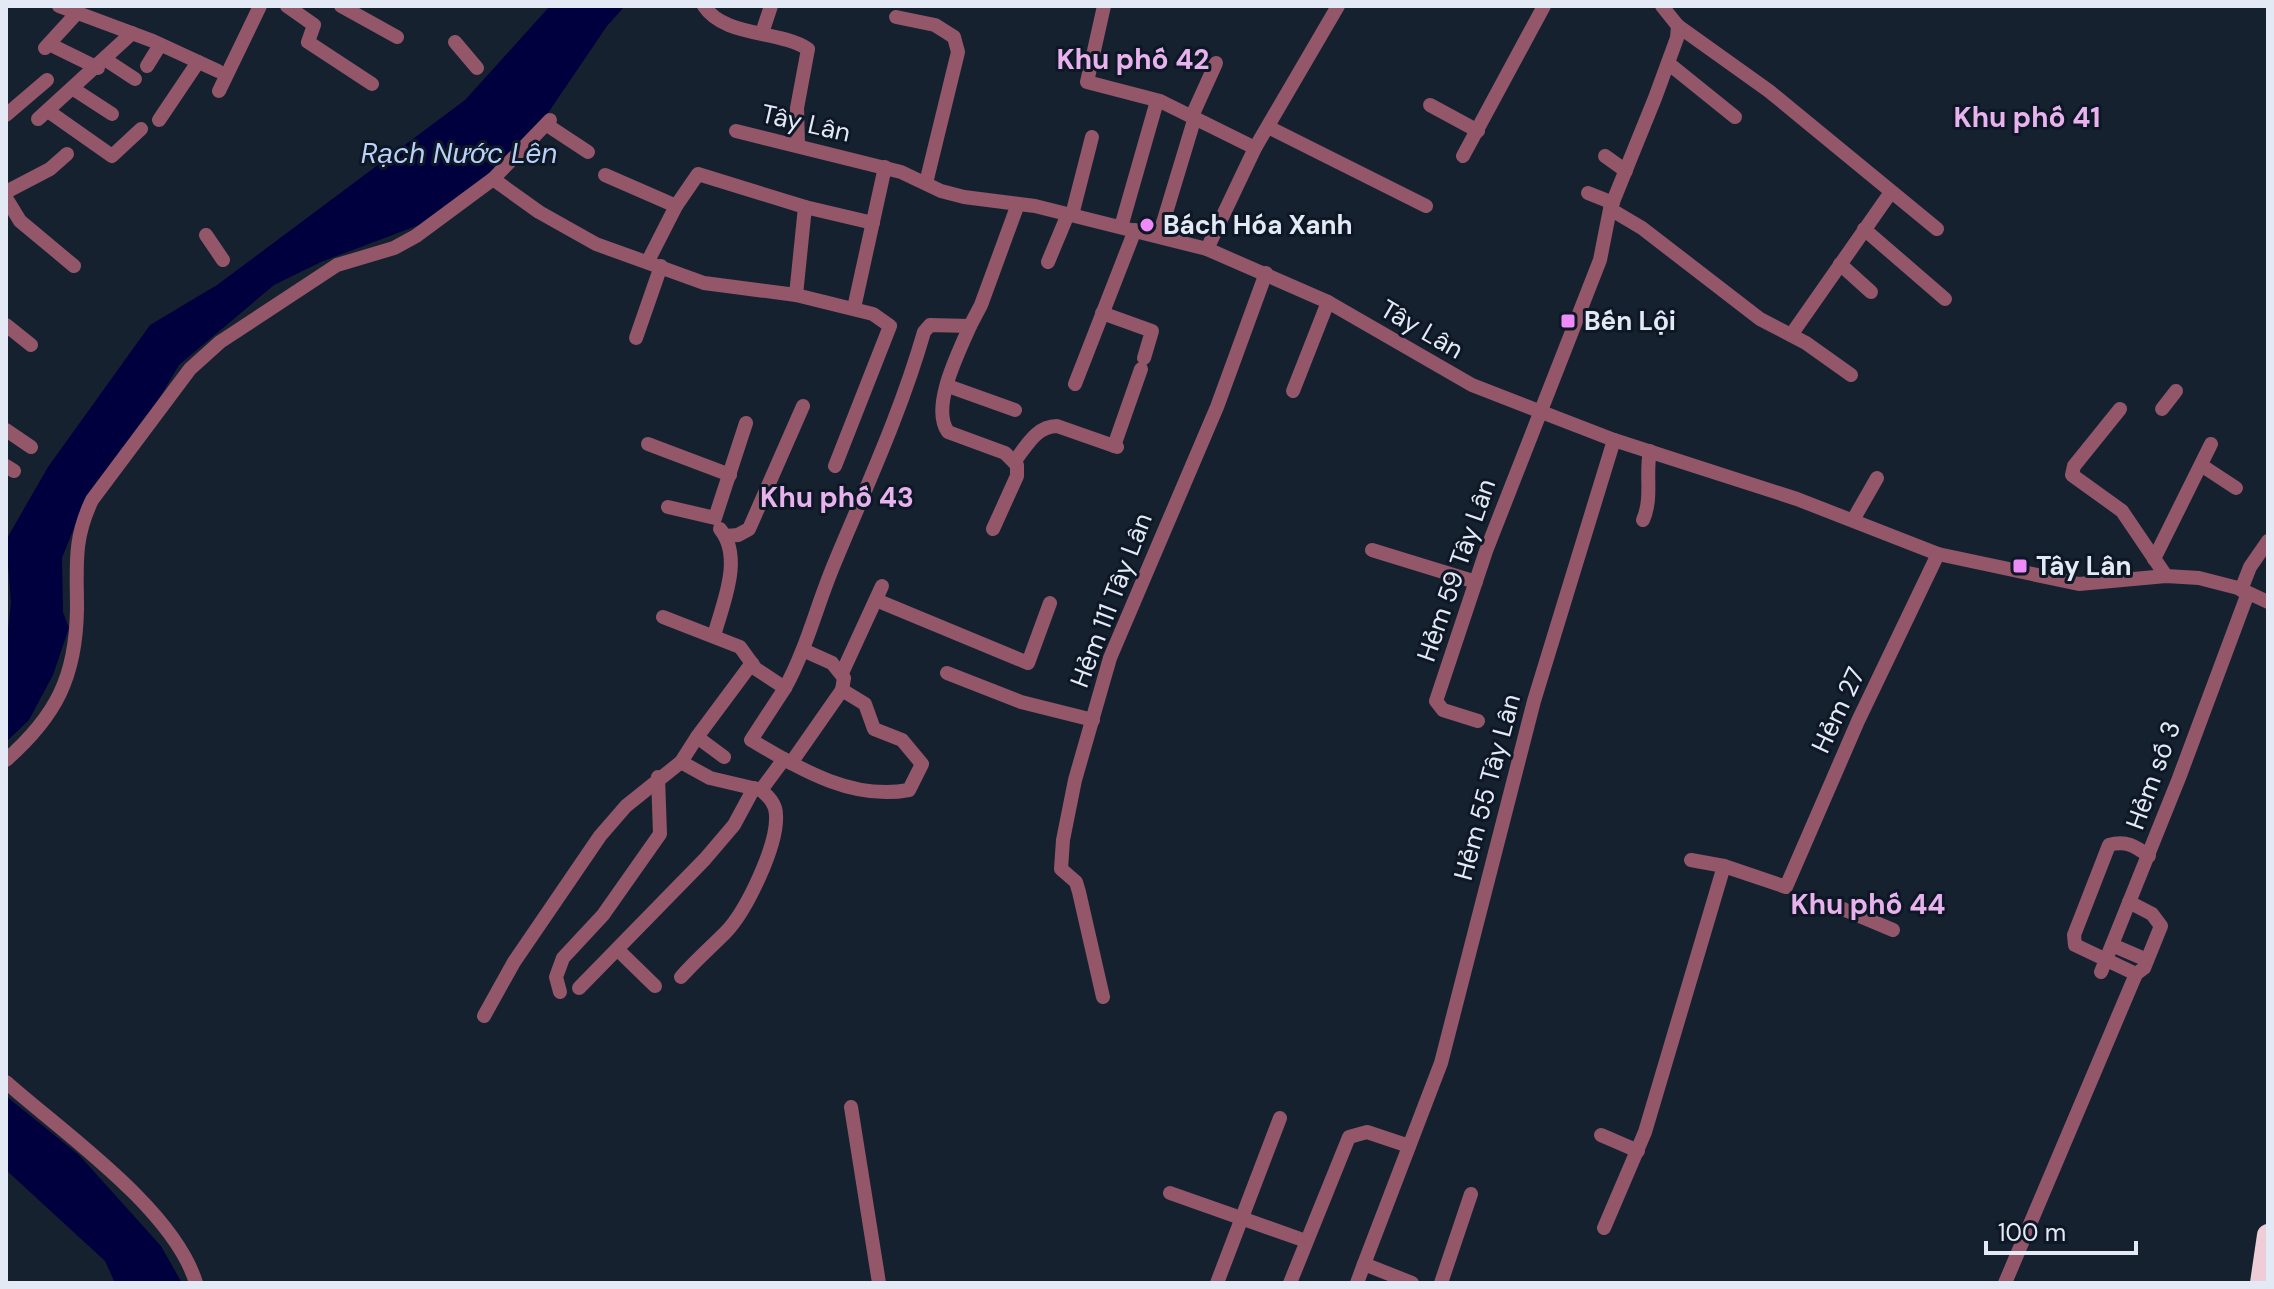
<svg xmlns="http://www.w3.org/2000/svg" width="2274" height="1289" viewBox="0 0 2274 1289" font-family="'DM Sans',sans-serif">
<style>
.water{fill:#00003f}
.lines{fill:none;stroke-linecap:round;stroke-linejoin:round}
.minor{stroke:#935769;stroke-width:14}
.highway{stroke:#edced6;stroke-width:22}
.poi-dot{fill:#ee8bf8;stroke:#0d1726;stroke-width:3}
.labels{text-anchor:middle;stroke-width:6;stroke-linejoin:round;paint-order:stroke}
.street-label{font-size:26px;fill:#e3eaf5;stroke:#0d1726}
.poi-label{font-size:26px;font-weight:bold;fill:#e3eaf5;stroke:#0d1726;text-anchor:start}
.neighbourhood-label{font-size:28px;font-weight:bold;fill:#e8b2ed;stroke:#0d1726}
.water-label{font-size:28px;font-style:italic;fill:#b9d0f7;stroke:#0d1726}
</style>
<rect width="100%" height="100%" fill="#162130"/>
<g class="water">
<polygon points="550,6 625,6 607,26 527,144 427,222 321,262 274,285 179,365 140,431 84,503 62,558 63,612 69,628 53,675 29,720 6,742 6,647 11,603 6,540 48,467 150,325 217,285 465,100"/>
<polygon points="6,1096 79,1155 161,1246 182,1283 115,1283 105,1261 6,1170"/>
</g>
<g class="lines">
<g class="minor">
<polyline points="59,6 153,41 218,71"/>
<polyline points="287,6 314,25 308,42 372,84"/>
<polyline points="341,6 397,37"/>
<path d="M704,6C724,37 779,30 808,49L797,108L798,144"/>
<polyline points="1104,6 1087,82 1160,101 1255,148"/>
<polyline points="1662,6 1678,26"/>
<polyline points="896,17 935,25 954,37 958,52 926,183"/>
<polyline points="1678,26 1769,91 1937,229"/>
<polyline points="762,33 771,6"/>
<polyline points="455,42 477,68"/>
<polyline points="49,44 98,68"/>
<polyline points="45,48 77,13"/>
<polyline points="106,60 135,79"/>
<polyline points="1668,63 1735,117"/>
<polyline points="147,66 160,45"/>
<polyline points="75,90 112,114"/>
<polyline points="219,91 260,6"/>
<polyline points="1430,105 1478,131"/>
<polyline points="48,111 112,156 141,129"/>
<polyline points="6,115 47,80"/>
<polyline points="1192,116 1216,63"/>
<polyline points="38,119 132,33"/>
<polyline points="159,120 198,62"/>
<polyline points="547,125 588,152"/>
<polyline points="1268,127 1426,206"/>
<polyline points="736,131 901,172 941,191 964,197 1035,206 1207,249 1328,302 1472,385 1614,440 1797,499 1938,554 2079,584 2166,576 2199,578 2238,588 2268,602"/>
<polyline points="1463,156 1544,6"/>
<polyline points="1605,156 1626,171"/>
<polyline points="605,175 676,206"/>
<polyline points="493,179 539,212 596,244 704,283 796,295"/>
<polyline points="6,192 50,169 67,154"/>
<polyline points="1588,193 1613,203"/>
<polyline points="6,198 20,221 74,266"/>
<polyline points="805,207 873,223"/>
<polyline points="1610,209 1642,228 1760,319 1806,343 1851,375"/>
<polyline points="1072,215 1092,137"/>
<polyline points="1121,227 1157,101"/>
<polyline points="1864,229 1945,299"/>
<polyline points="206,235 223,260"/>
<polyline points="1159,236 1195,117"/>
<polyline points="1207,249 1255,148 1338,6"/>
<polyline points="648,261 676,206 698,174 805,207 796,295 873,314 890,326 835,466"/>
<polyline points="1048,262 1068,214"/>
<polyline points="1840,264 1871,292"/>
<polyline points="854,308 885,167"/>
<polyline points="1102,313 1152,331 1144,358"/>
<polyline points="6,325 31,345"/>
<path d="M970,326C959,352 930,407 948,432L1005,453L1017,465V476L993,529"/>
<polyline points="1791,335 1891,192"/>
<polyline points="636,338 661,266"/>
<polyline points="1075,384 1135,230"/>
<polyline points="948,386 1015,410"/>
<polyline points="1293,391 1328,302"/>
<polyline points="2120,409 2074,466 2072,475 2122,511 2166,576"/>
<polyline points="2162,409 2176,391"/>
<polyline points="6,430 31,447"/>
<polyline points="648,444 730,475"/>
<polyline points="1114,446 1141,369"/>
<path d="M1014,462C1026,447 1036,426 1057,426L1117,447"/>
<polyline points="2201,465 2236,488"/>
<polyline points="6,466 14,471"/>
<polyline points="668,507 715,518 746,423"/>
<path d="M1643,520C1653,497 1645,475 1650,451"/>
<polyline points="1853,520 1877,478"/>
<polyline points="726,536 738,535 749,529 803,406"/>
<polyline points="1372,550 1476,582"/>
<polyline points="2154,559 2211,444"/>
<polyline points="2241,590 2250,567 2268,541"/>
<polyline points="876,600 1028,663 1050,603"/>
<path d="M663,617L740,647L756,669L785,688C807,648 817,604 835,562C867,485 901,412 924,332L930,325L970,326L981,305L1018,204"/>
<path d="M714,636C722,605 744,558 720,529"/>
<polyline points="842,673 882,586"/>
<polyline points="947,673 1021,702 1093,720"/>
<path d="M785,688L751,740C799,768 851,801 909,790L922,764L902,740L874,729L865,704L842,690"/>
<polyline points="1478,721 1443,710 1436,701 1486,551 1600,260 1610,209 1655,98 1677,38 1678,26"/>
<polyline points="724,757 697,737 752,663"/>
<path d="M6,760C56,716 76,677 77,609C77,565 73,540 92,500L190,369L220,342L337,265L394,248L416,236L493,179L550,120"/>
<polyline points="681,762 710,778 761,790 784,759"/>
<polyline points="791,763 842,690 844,678 832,663 803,650"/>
<polyline points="1691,860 1724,866 1786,887 1858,721 1938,554"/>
<polyline points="1843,909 1893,930"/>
<polyline points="2112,945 2147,960"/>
<polyline points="618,950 655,986"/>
<polyline points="2101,972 2179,778 2248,593"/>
<path d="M2136,974L2075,945L2074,935L2109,845C2126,840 2135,846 2149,856"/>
<path d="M681,977C695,961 710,948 725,933C746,912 778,845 776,815C776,804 769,797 761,790"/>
<polyline points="579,988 705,859 734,825 754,788"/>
<polyline points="560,992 556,977 563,958 603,915 660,834 658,777"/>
<polyline points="1103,997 1079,892 1076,882 1061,869 1063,840 1075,780 1110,658 1217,407 1266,273"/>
<polyline points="484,1016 514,962 600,836 626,806 681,762 697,737"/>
<path d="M6,1082C62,1132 174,1209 196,1283"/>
<polyline points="851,1107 879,1283"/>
<polyline points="1601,1135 1638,1151"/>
<polyline points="1170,1193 1306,1241"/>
<polyline points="1604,1228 1645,1132 1724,866"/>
<polyline points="1364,1264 1441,1063 1534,701 1614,440"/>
<polyline points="1217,1283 1280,1118"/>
<polyline points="1290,1283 1349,1137 1367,1132 1409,1146"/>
<polyline points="1357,1283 1364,1264 1412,1283"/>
<polyline points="1441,1283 1471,1194"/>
<polyline points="2005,1283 2136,974 2144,968 2161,926 2152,914 2129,902"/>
</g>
<polyline class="highway" points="2261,1283 2268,1235"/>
</g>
<g class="poi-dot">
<circle cx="1147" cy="225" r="8"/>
<rect x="1560" y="313" width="16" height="16" rx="4"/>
<rect x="2012" y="558" width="16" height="16" rx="4"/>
</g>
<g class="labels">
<g class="street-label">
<text transform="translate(806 123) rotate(13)" y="9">Tây Lân</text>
<text transform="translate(1422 329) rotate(30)" y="9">Tây Lân</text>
<text transform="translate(1456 570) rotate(-71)" y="9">Hẻm 59 Tây Lân</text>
<text transform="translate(1111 600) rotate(-69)" y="9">Hẻm 111 Tây Lân</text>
<text transform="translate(1838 710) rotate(-65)" y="9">Hẻm 27</text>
<text transform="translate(2153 775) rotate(-70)" y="9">Hẻm số 3</text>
<text transform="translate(1487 787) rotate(-75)" y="9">Hẻm 55 Tây Lân</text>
</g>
<g class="poi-label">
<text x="1163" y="234">Bách Hóa Xanh</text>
<text x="1584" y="330">Bến Lội</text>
<text x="2036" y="575">Tây Lân</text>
</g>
<g class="neighbourhood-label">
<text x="1133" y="69">Khu phố 42</text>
<text x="2027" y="127">Khu phố 41</text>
<text x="837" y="507">Khu phố 43</text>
<text x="1868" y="914">Khu phố 44</text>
</g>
<g class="water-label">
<text x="459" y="163">Rạch Nước Lên</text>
</g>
</g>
<rect width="2274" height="1289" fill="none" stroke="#e3eaf5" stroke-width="16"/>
<path d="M1986 1241v12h150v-12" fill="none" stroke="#e3eaf5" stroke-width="4"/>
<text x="1998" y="1241" font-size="24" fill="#e3eaf5" stroke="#0d1726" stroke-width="6" paint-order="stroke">100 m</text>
</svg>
